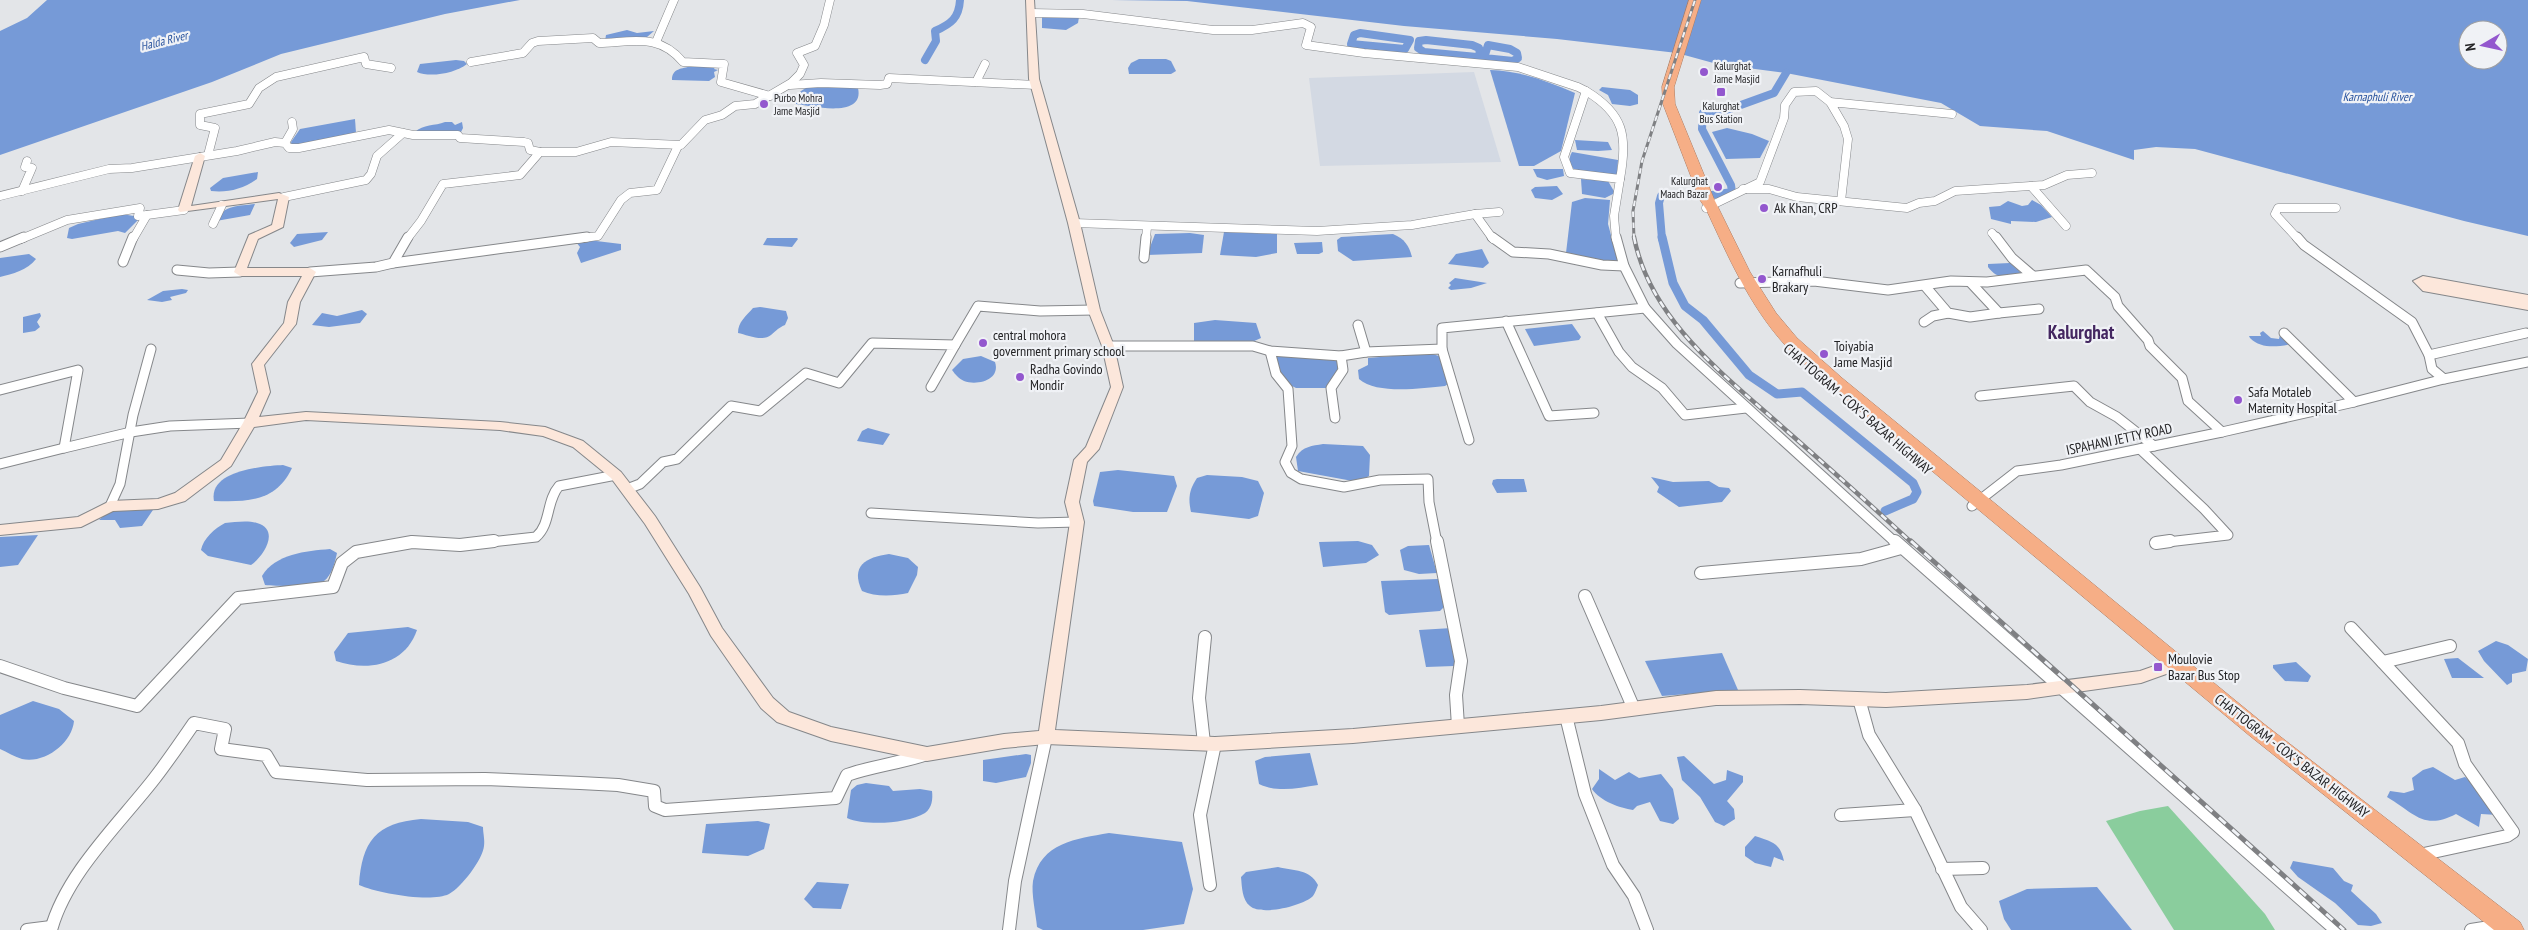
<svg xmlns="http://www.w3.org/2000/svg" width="2528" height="930" viewBox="0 0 2528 930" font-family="'PT Sans Narrow',sans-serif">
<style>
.built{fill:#d3d9e3}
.green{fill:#8acd9d}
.water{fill:#769ad7;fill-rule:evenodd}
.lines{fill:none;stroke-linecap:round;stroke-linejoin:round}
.canal-far1{stroke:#769ad7;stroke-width:8}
.canal{stroke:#769ad7;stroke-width:9}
.street-far2-casing{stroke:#85878a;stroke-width:9}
.street-far1-casing{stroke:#85878a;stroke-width:11}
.street-casing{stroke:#85878a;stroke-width:14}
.secondary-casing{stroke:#85878a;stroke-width:2}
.highway-casing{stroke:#ac7d64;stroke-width:1}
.street-far2{stroke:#fff;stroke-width:8}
.street-far1{stroke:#fff;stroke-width:9}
.street{stroke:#fff;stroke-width:12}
.secondary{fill:#fce7db;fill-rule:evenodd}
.highway{fill:#f6ae86;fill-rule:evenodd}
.rail-far2-casing{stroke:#7f8083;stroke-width:3}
.rail-far1-casing{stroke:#7f8083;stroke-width:4.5}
.rail-casing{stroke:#7f8083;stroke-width:5}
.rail-far2{stroke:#f0f2f6;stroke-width:2;stroke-dasharray:5.5;stroke-linecap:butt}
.rail-far1{stroke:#f0f2f6;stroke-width:2.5;stroke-dasharray:7;stroke-linecap:butt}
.rail{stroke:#f0f2f6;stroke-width:3;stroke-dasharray:9;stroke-linecap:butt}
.poi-dot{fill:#9357ce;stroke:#f0f2f6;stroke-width:2}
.labels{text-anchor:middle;stroke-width:4.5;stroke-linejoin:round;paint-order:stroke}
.far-poi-label{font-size:11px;fill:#232325;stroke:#f0f2f6;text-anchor:start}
.far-water-label{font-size:12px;font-style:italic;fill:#2a549e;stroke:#f0f2f6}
.poi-label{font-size:14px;fill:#232325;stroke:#f0f2f6;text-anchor:start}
.street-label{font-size:14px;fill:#232325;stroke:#f0f2f6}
.district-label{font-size:19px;font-weight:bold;fill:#442761;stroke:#f0f2f6}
</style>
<rect width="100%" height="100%" fill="#e3e5e8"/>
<polygon class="built" points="1474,72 1501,162 1320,166 1309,78"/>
<polygon class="green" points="2168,806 2265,914 2275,930 2174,930 2106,821 2140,811"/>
<g class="water">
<polygon points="47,0 520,0 445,14 281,54 212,82 0,155 0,31 27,18"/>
<path d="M1112,0H2528V236L2464,221L2195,149L2156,147L2134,150V160L2047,131L1980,126L1941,103L1786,73L1717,64L1677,53L1557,39L1404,26L1187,1ZM2468,30H2498V60H2468Z"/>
<polygon points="1042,17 1079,17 1078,23 1066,30 1042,28"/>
<polygon points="627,30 637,33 654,31 647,37 649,39 605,41 606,35"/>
<polygon points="1139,59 1166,59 1171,61 1176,71 1171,74 1129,74 1128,68 1131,63"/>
<path d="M456,60L464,61L467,64C456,73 430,78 417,72L420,64Z"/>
<path d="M691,66H716L714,69L718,70L714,72L715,77L709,81L672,80C672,68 682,69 691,66Z"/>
<path d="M1490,70C1521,71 1546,81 1575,93L1561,151L1534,166H1519Z"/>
<path d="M814,85L858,88C865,119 811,106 796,104C794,93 804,88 814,85Z"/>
<polygon points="1602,87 1630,90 1638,95 1638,104 1630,106 1612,104 1608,95 1599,90"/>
<polygon points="355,119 356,133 292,146 291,142 300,129"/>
<path d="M445,122H452L455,125L462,122L463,128L461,132H415C423,124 435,126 445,122Z"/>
<polygon points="1727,128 1752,134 1769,141 1760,158 1726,159 1712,132"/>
<polygon points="1575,140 1608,142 1612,150 1598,151 1577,150"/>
<path d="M1572,152L1618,160L1617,176L1576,172C1571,166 1567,160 1572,152Z"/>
<polygon points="1533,169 1563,169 1564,176 1547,180 1537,177"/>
<path d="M258,172L257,179C243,189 227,193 211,191L210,188L223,178Z"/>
<polygon points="1581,179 1608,181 1615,193 1605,198 1582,194"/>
<polygon points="1557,186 1563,194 1552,200 1535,198 1531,190 1535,187"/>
<polygon points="1585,198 1610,200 1608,224 1618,261 1594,260 1566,253 1572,202"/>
<polygon points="2032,200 2041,205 2052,217 2036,222 2011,221 2011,224 1991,219 1989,207 2000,206 2008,201 2022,206 2028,205"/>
<path d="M255,204L250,215L216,221C223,205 239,206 255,204Z"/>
<polygon points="121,214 134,216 138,220 125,233 118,231 72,239 67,238 69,228 78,224"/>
<polygon points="328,232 322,240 294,247 290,243 297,234"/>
<polygon points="1224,232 1277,234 1277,253 1256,257 1220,255"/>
<polygon points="1190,233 1204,235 1202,253 1147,255 1155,234"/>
<path d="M1393,234C1405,239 1409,246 1412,257L1353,261L1338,251L1337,240L1341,237Z"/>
<polygon points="767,238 797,238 798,239 792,247 763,245"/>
<polygon points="588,240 621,244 621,250 581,263 577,253 580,247 576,242"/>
<polygon points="1322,242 1323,252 1319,254 1297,254 1294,243"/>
<polygon points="1482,249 1489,263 1483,268 1448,264 1456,254"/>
<path d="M29,254L36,259C28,270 12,274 0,277V258Z"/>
<path d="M2010,263L2021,273C2006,276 1999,281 1988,267V264Z"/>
<polygon points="1455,278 1487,283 1471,288 1451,290 1448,288 1451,285 1449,283"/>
<polygon points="182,289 188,290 186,293 170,297 172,300 162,302 147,300 163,291"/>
<path d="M760,307L786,311L788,318L785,325C778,328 777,330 771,335C763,342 747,335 738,333C738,322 746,316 753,308Z"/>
<polygon points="362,310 367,314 360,323 329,327 312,325 322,313 337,316"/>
<polygon points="40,313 41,316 37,322 40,327 35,331 23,333 23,317"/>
<polygon points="1215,320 1256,323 1261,338 1252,342 1194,343 1194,323"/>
<polygon points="1572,324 1581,337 1579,340 1534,346 1525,329"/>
<path d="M2263,331L2271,338L2279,339L2280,335L2292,344C2277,347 2261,349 2250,338L2249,336H2261L2260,333Z"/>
<path d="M1429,353L1439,356L1445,366L1448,384L1445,386C1422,388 1377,395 1359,379L1358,370L1368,365V358Z"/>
<polygon points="1276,355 1327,356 1341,362 1342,369 1328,388 1296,388 1282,381"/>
<path d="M981,356L995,362C1001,380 977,386 964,381C959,379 955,374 952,370L963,359Z"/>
<polygon points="868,428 890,434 883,445 857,441 862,431"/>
<path d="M1323,444L1363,446L1370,455L1369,476L1358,482L1298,471L1296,457C1303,446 1312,446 1323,444Z"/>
<path d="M283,465L292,468C276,502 247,502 214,501C208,470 264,466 283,465Z"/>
<polygon points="1118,470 1174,476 1177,486 1167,512 1133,512 1094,506 1093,501 1100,472"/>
<path d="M1207,475L1242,477L1258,481L1264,493L1258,516L1249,519L1191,512C1188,498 1189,490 1197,478Z"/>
<polygon points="1651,477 1673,482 1709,481 1719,487 1729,488 1731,491 1722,502 1679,507 1657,492 1659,487"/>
<polygon points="1497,479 1524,479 1527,492 1497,493 1492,484 1493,480"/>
<polygon points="155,507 142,526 120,528 115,520 99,520 112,509"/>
<path d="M225,523C235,522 248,520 257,523C281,530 263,557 251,565L208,556L201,550C203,539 215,528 225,523Z"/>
<polygon points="38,535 18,565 0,567 0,537"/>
<polygon points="1358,541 1372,545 1379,555 1366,563 1323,567 1319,542"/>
<polygon points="1429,545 1437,573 1419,574 1404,570 1400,550 1408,546"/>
<path d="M330,549L337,553C335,562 332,575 324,581C314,588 278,586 265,585L262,576C275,554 306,551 330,549Z"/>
<path d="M889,554L908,558L918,567L917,575L908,593C894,596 875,597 862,591C850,566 866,557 889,554Z"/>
<polygon points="1438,579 1445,606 1440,611 1389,615 1385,612 1381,581"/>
<path d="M408,627L417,630C405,665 368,672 336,661L334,652L348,633Z"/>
<polygon points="1452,628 1457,660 1454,666 1426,667 1419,630"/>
<polygon points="2496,641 2508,645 2528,659 2526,671 2512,674 2512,682 2507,685 2484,661 2478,651"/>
<polygon points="1722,653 1738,690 1662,696 1645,661"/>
<polygon points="2458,658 2484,678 2452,678 2444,659"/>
<polygon points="2296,662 2311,676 2308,682 2285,681 2273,668 2273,665"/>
<path d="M33,701L59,709L74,721C72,743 45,764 22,759C15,757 7,752 0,749V715Z"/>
<path d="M1310,753L1318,785C1298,788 1278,793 1259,784L1255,761L1265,757Z"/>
<polygon points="1026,754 1031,755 1031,763 1026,777 996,783 983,781 983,760"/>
<polygon points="1684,756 1714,784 1726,780 1727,770 1743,776 1743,782 1727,801 1734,809 1735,819 1724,826 1715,822 1700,797 1682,780 1677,757"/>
<path d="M2433,767L2455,780L2465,777L2478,787L2498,815L2481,814L2479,827L2456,814C2424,831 2414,813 2387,797L2390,791L2404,793L2414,790L2412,778L2423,770Z"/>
<path d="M1599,769L1615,780L1629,772L1639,778L1661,774L1673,789L1679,819L1673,824L1660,821L1650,802L1637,806L1633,810C1620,808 1600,801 1592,789L1599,779Z"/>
<path d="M866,783L889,786L893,791L920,789L932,791C933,799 932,808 925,813C907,824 865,826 847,818L851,790L857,785Z"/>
<path d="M421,819L468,822L483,827C483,833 485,840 484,846C483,859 461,888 449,894C431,903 377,893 359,885C362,841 376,823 421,819Z"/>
<polygon points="758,821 770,824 764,849 748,856 702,853 706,824"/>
<path d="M1109,833L1182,842L1193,889L1184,924L1143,930H1043L1037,927C1036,914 1031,894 1033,881C1041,842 1076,839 1109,833Z"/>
<path d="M1755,836C1773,842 1780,843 1784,861L1774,857L1771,867L1755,863L1745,856V847Z"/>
<polygon points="2293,861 2333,868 2344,881 2353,885 2351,891 2376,914 2382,923 2371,926 2358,925 2335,903 2298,877 2290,868"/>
<path d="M1278,867C1294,871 1310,869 1318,885C1317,888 1315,893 1313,896C1303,906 1261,916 1250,906C1242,900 1242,887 1241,877L1246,872Z"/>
<polygon points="817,882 849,884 841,909 813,908 804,899"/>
<polygon points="2097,887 2132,930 2011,930 2004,919 1999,901 2027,889"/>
</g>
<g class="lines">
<g class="canal-far1">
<polygon points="1360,33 1410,40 1405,49 1351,44 1354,35"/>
<polygon points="1426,40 1472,45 1479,48 1480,54 1477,57 1424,52 1418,48 1419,41"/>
<polygon points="1488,45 1510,49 1517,53 1518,58 1513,61 1484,58"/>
<path d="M925,60L936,41L935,31C951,24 959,18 960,0"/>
<polyline points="1712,195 1732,192 1731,185 1702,129 1703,113 1727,110 1774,93 1786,73"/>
<polyline points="1662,239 1659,203 1661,196 1696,195"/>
</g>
<polyline class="canal" points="1662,237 1673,283 1685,306 1703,320 1749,375 1777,394 1802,392 1913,483 1917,492 1913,499 1885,511"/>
<g class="street-far2-casing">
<g id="street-far2">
<polyline points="1031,13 1083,14 1213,30 1252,30 1303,23 1311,27 1306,45 1364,53 1518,67 1578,87 1586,91 1564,157 1570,173 1620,179 1614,216 1616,239"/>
<polyline points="656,42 674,0"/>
<path d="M471,62L523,53L532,43L538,41L593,38L599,43C633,42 659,33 683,62L724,64L721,82L770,96"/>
<polyline points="976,82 985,64"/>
<polyline points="790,85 821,83 880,85 887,84 889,78 1036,85"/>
<path d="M1586,91C1624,114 1628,136 1620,179"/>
<polyline points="285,143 293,129 292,122"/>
<polyline points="208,155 215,128 200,125 200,114 249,104 259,88 276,77 364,57 366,64 391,68"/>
<polyline points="2031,186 2066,226"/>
<polyline points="1743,189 1769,189 1797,197 1907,208 1919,203 1935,201 1955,191 2044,185 2067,175 2092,173"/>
<polyline points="22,191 32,168 25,167 27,161"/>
<polyline points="0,196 109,169 132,168 237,151 275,142 285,143 289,148 299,148 389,130 413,135 458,135 460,138 524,142 528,143 530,150 540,152"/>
<polyline points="284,197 366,180 371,174 377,156 403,133"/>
<polyline points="1841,201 1848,139 1844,126 1830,102 1952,114"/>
<polyline points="1706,208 1760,182 1784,118 1785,105 1794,92 1816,91 1830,102"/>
<polyline points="1475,214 1499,212"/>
<polyline points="1074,223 1317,231 1412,225 1475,214 1493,239"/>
<polyline points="213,224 222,205"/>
<polyline points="1992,233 1997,239"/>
<polyline points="21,239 67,220 140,208 138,216 147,215"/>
<polyline points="133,239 147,215 184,210"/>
<polyline points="407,239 421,221 443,184 520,175 540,152 576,152 611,142 681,145 705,120 722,115 735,106 755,104 791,83 800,74 804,65 797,53 815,46 824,25 830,0"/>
<polyline points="577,239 598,236 621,200 630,193 657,190 678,146"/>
<polyline points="1146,239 1147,227"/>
<polyline points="2298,239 2275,214 2278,208 2336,208"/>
</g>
</g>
<g class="street-far1-casing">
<g id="street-far1">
<polyline points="1492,237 1513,252 1549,254 1602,265 1624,266"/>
<polyline points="1996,237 2012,258 2033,276"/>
<polyline points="2297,237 2304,245 2412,322 2429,355 2432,369 2444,379 2354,402"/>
<polyline points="0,247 24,237"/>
<polyline points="1144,258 1146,237"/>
<polyline points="123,262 133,237"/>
<polyline points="393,263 587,237"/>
<polyline points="177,270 209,273 240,272"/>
<polyline points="310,272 376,267 393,263 408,237"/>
<polyline points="1740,283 1814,281 1888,290 1951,281 1987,282 2086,270 2115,297 2118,306 2148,340 2150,346 2182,378 2188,401 2222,432 2061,465 2017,471 1972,506"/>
<polyline points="1925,286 1948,313 1970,317 1999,313 1970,282"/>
<polyline points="1645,308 1677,344 1896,543"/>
<polyline points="1597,313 1619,352 1632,367 1662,388 1685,415 1746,408"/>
<polyline points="1999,313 2039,309"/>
<polyline points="1506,321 1549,416 1594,413"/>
<polyline points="1924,322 1933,316 1948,313"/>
<polyline points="1358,325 1366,352"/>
<polyline points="955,345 978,306 1040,311 1094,310"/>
<polyline points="1108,346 1253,346 1270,351 1341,356 1366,352 1442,349 1442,328 1645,308 1624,266 1616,237"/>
<polyline points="1442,349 1469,440"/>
<polyline points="1270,351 1276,374 1288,389 1292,446 1285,462 1291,473 1301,479 1344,487 1380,480 1428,479 1429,502 1437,543"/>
<polyline points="2429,355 2526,333"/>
<polyline points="2444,379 2528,362"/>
<polyline points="0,390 78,370 64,448 131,432 170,426 250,423"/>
<polyline points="1980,396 2074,386 2090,402 2117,417 2154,446"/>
<polyline points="1335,418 1331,388 1343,370 1341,356"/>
<polyline points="2222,432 2354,402 2284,333"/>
<polyline points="2140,449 2204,509 2228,535 2159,543"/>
<polyline points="0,464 64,448"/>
<polyline points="627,489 640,484 663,462 677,459 731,406 760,411 806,373 839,383 872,343 955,345 931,387"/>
<polyline points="110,506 120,484 133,415 151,349"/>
<polyline points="871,513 1038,523 1077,522"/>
<polyline points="408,543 423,543"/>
<path d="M482,543L536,537C551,524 546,501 559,486L616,475"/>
</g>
</g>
<g class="street-casing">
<g id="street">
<polyline points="1437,541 1461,661 1456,695 1458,726"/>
<polyline points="1895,541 2336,930"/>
<polyline points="2156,543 2170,541"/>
<polyline points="1701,573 1861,559 1901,548"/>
<polyline points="1585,596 1634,709"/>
<polyline points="2351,628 2458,743 2465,764 2513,832 2507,836 2419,855"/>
<polyline points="2383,662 2450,646"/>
<polyline points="0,666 64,688 137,706 238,598 333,587 342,563 356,552 412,542 460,545 494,541"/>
<polyline points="1859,699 1869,735 1915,810 1961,907 1981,930"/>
<polyline points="1566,716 1585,794 1613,865 1634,896 1647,930"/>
<polyline points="1204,743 1199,698 1205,637"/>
<polyline points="1841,815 1915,810"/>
<polyline points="1942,869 1983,868"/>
<polyline points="1210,885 1200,815 1215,744"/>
<polyline points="27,930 51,927"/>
<path d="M51,930C66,874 119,824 154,779C168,761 181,742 194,723L225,729L221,749L266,755L276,772L367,780L485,779L580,783L618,785L654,791L655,806L665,810L836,798L847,775C873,766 901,763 927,754"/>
<polyline points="1009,930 1015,881 1046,737"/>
<polyline points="2471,930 2490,927"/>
</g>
</g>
<g class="secondary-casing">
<g id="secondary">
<polygon points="1026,0 1034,0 1039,79 1080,223 1100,310 1114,346 1123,387 1099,449 1087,462 1079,502 1084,522 1055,730 1215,737 1353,729 1601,706 1716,691 1800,690 1886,693 2027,685 2140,671 2177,658 2183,660 2185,664 2183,668 2141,683 2027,699 1886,707 1800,704 1716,705 1601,720 1353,743 1215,751 1046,744 1004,748 927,761 831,741 777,722 761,708 711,636 689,594 645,524 611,478 573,447 543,436 500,430 306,420 254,427 231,466 185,501 158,509 113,511 81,527 0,535 0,525 78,517 110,501 158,499 175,493 221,460 243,423 258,392 252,364 284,323 288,302 302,276 240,276 234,272 249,235 272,225 278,199 180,212 178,210 195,156 200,153 205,156 191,206 279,193 289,197 283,227 258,239 247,268 310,268 316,272 300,302 296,324 264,365 270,392 259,417 306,412 500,422 545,427 583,441 621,472 655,516 700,587 722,628 773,698 789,712 831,727 927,747 1004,734 1039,731 1070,522 1065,502 1074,460 1086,447 1111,387 1102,346 1088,310 1068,223 1029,79"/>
<polygon points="2423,276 2528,295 2528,310 2423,291 2413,281"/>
</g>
</g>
<g class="highway-casing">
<path id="highway" d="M1689,0H1701L1674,87L1675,104L1714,199L1750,272L1776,313L1797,338L1842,378L2264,724L2520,922L2524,930H2494L2250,736L1830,386C1815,372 1798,360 1785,345C1749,305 1728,256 1706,209L1700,200L1663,104L1662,87Z"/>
</g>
<use href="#street-far2" class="street-far2"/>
<use href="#street-far1" class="street-far1"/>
<use href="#street" class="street"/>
<use href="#secondary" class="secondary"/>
<use href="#highway" class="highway"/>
<g class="rail-far2-casing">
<polyline id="rail-far2" points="1634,239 1633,211 1642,161 1695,0"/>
</g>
<g class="rail-far1-casing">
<path id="rail-far1" d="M1634,237C1650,321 1727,377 1787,431C1829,468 1871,505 1912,543"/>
</g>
<g class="rail-casing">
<polyline id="rail" points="1911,541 2344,930"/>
</g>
<use href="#rail-far2" class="rail-far2"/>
<use href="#rail-far1" class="rail-far1"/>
<use href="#rail" class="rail"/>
</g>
<g class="poi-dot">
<circle cx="1704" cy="72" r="5"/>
<rect x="1716" y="87" width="10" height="10" rx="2.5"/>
<circle cx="764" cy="104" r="5"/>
<circle cx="1718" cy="187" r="5"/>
<circle cx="1764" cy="208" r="5"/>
<circle cx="1762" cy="279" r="5"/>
<circle cx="983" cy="343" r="5"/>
<circle cx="1824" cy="354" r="5"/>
<circle cx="1020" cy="377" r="5"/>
<circle cx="2238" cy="400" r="5"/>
<rect x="2153" y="662" width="10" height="10" rx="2.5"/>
</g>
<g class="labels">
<g class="far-poi-label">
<text x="1714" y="70">Kalurghat<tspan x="1714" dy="13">Jame Masjid</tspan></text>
<text x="774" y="102">Purbo Mohra<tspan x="774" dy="13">Jame Masjid</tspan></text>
<text x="1721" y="110" text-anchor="middle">Kalurghat<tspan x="1721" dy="13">Bus Station</tspan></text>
<text x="1708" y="185" text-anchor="end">Kalurghat<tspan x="1708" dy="13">Maach Bazar</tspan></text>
</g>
<g class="far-water-label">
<text transform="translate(164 41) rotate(-14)" y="4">Halda River</text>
<text x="2377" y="101">Karnaphuli River</text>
</g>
<g class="poi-label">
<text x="1774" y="213">Ak Khan, CRP</text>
<text x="1772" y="276">Karnafhuli<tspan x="1772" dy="16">Brakary</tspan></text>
<text x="993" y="340">central mohora<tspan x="993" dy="16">government primary school</tspan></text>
<text x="1834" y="351">Toiyabia<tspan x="1834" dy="16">Jame Masjid</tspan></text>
<text x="1030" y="374">Radha Govindo<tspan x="1030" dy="16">Mondir</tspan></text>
<text x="2248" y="397">Safa Motaleb<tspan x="2248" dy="16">Maternity Hospital</tspan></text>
<text x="2168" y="664">Moulovie<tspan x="2168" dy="16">Bazar Bus Stop</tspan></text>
</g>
<g class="street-label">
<text transform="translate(1858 409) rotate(41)" y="5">CHATTOGRAM - COX'S BAZAR HIGHWAY</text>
<text transform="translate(2119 439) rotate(-12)" y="5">ISPAHANI JETTY ROAD</text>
<text transform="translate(2292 756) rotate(38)" y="5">CHATTOGRAM - COX'S BAZAR HIGHWAY</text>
</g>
<g class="district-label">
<text x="2081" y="339">Kalurghat</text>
</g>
</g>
<g transform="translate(2483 45) rotate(261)"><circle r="24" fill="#f0f2f6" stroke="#9e9fa2"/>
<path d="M0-4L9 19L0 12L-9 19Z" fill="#9357ce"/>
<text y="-8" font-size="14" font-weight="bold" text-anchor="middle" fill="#232325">N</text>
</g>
</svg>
